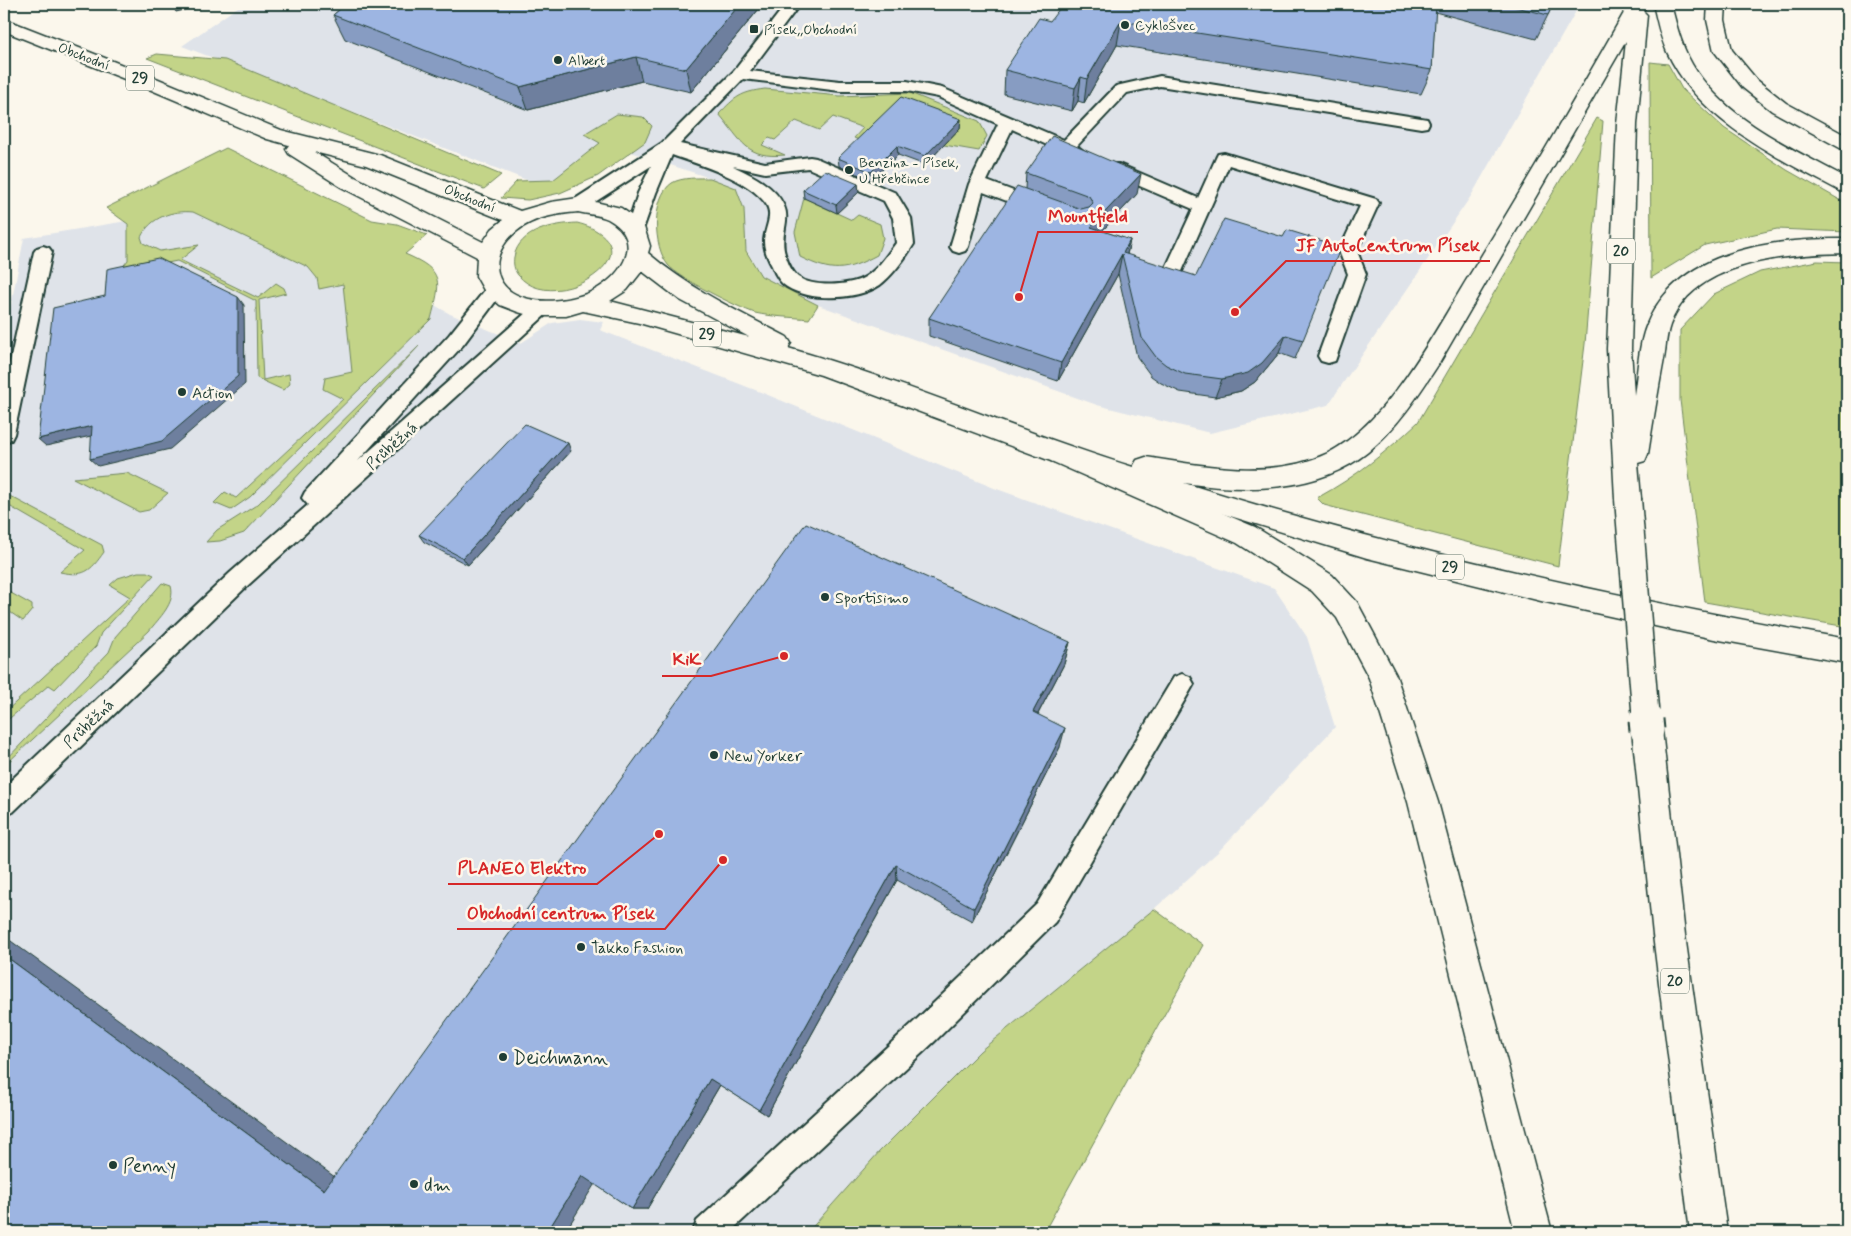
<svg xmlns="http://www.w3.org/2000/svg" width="1851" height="1236" viewBox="0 0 1851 1236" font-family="Mynerve,sans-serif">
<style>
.built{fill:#dfe3e9}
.green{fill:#c3d488;stroke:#71885e}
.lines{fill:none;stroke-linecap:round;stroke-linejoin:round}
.service-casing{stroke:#1f3d34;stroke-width:4}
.minor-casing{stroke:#1f3d34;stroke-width:3}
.primary-casing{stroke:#1f3d34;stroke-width:3}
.trunk-casing{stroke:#1f3d34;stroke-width:3}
.service{fill:#fbf7ec;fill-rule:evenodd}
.minor{fill:#fbf7ec;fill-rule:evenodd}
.primary{fill:#fbf7ec;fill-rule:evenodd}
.trunk{fill:#fbf7ec;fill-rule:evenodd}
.primary-bridge-far1-casing{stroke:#1f3d34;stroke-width:29;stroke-linecap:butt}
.primary-bridge-casing{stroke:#1f3d34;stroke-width:37;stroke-linecap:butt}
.primary-bridge-far1{stroke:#fbf7ec;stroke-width:26}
.primary-bridge{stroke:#fbf7ec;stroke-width:33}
.wall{fill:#879cc2;stroke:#1f3d34}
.shaded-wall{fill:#6e7f9e;stroke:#1f3d34}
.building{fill:#9db5e2;stroke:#1f3d34}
.poi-dot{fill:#1f3d34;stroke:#fbf7ec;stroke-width:2}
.labels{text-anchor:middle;stroke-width:5;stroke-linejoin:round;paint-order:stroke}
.far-poi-label{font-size:14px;fill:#1f3d34;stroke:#fbf7ec;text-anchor:start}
.far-street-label{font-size:14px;fill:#1f3d34;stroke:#fbf7ec}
.shield{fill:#fbf7ec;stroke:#61756b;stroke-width:1}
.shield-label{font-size:15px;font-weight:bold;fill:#1f3d34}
.poi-label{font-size:16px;fill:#1f3d34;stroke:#fbf7ec;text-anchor:start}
.street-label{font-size:16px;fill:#1f3d34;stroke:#fbf7ec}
.near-poi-label{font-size:19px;fill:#1f3d34;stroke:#fbf7ec;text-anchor:start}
.leader{fill:none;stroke:#d62828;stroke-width:2}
.callout-dot{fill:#d62828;stroke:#fbf7ec;stroke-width:2}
.callout-label{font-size:18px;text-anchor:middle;font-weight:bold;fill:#d62828;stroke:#fbf7ec;stroke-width:5;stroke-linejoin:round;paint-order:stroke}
</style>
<rect width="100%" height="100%" fill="#fbf7ec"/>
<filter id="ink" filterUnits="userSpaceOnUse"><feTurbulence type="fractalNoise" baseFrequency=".02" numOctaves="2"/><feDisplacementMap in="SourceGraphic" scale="10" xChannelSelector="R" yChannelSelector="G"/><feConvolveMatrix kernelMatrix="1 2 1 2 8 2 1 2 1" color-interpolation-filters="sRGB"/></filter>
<g filter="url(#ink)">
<g class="built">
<polygon points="242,4 1580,4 1471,196 1328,405 1210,433 1097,405 818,305 761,276 746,249 744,209 710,178 631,152 598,176 560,193 182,46"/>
<polygon points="254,200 450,314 521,343 552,323 580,319 604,322 600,330 763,393 994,488 1274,588 1307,637 1335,727 1219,851 1154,909 980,1051 880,1151 808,1232 4,1232 4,341 24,238"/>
</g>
<g class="green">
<polygon points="157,54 225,60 501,175 484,189 147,58"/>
<polygon points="1650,62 1668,64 1682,89 1724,128 1787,170 1847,204 1847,232 1777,229 1705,245 1651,278"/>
<path d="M765,89L840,96L910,93L979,121L987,136L979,151L944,145L864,142L854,138L863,128L833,117L819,130L796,121L775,140L769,138L762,145L785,155C746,159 742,141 719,114C735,97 741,92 765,89Z"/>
<polygon points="617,114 643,117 652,126 645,142 598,176 560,193 528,200 501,198 517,181 553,180 600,143 584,134"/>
<path d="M1597,118L1603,121L1585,344L1558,566L1324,505L1317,498C1357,476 1385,453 1418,422Z"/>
<path d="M226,148L372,220L397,224L427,235L405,254C445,271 441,281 431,319L250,497L231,510L214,503L225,492L236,498L343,399L323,389L325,378L352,372L343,284L319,289L317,278L308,267L193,212C172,210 151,217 141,237L143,243L160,251L199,245L180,260L258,298L276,283L284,288L286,293L259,300L263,380L289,374L290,384L283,390L257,378L256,301L177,261L118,273L128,260V224L106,208Z"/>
<path d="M710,178L736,188L744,209L746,251L761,276L818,305L809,319C792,317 772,317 755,313C737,307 680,279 668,265C653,247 651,197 672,183C682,177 699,178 710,178Z"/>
<path d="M804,198L852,220L858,215L880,224L883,238L877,255C845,272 832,273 800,257L795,232Z"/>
<path d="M577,223C595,227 622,242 606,264C588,288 540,302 518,275C514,270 513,263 514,257C519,230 554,224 577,223Z"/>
<polygon points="1817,261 1847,262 1847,627 1705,602 1680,400 1680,330 1714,294 1760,272"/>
<polygon points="419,346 244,533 220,541 206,542 217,530 258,504"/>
<polygon points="127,473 168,493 149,510 139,512 73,478"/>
<path d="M4,493L102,545L104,552C90,572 84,577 60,572L85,550L4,503Z"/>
<polygon points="138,572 147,572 154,575 101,633 96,646 55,689 49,685 4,723 4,713 130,597 110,585 118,578"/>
<path d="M162,583L171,586C176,603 159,618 149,631L4,766V762L109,652L115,637Z"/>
<polygon points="4,589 32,605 32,610 23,621 4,608"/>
<polygon points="1154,909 1203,945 1044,1232 808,1232 880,1151 980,1051"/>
</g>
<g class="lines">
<g class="service-casing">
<g id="service">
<path d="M786,4H800L750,71L840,81H907L942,88L1064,140L1116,86L1160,76L1421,118L1427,119L1429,123L1427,127L1421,128L1160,86L1127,93L1077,146L1085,152L1083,156H1071L1012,129L987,181L1045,203L1048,207L1045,211L1039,213L983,192L968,247L965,251L959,253L953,251L950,247L969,184L998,124L938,97L907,91H840L743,79L680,144L765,163L810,157L816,158L896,193L911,218L914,244C905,258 893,275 880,285C857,300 811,302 787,287C780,283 775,274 772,266C768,259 764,249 764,241C764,229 774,216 766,204C749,179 700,165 672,155L656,193L641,235H629L626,231L638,193L651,166L584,209H572L569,205L572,201L662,143L734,71ZM733,166L765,173L808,168L884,201L893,218L896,243C887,255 878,269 865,277C850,286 813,288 798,277C791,271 788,263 785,254C779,235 791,221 784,206C775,186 752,175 733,166Z"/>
<polygon points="1224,153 1376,199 1379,203 1357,251 1366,274 1335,361 1328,363 1321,361 1318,356 1348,274 1339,251 1360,206 1229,165 1179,278 1176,282 1170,284 1164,282 1161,278 1193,209 1107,172 1105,168 1107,164 1119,164 1198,198 1216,158 1218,154"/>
<polygon points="43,246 49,248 52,252 14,434 11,440 4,442 4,389 34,252 37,248"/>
<polygon points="495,284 501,285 504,290 463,345 358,461 536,304 543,302 550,304 552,309 246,587 13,812 4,816 4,787 230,573 308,505 302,498 305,492 449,335 489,285"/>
<polygon points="1182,674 1190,677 1194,684 1190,691 1055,922 934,1042 730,1232 693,1232 697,1221 914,1022 1037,904 1174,677"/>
</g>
</g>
<g class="minor-casing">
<polygon id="minor" points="1708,4 1726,4 1725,20 1732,50 1757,80 1786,103 1847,136 1847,150 1840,148 1772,111 1743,88 1714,51 1707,20"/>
</g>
<g class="primary-casing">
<g id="primary">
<path d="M1629,4H1647L1643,11L1647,15L1637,124L1631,349L1634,395C1638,373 1638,345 1647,324C1678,249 1776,238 1847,239V253C1789,254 1693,260 1670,325C1666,336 1666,348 1664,359C1658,391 1653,422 1648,454L1645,461L1638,463L1641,499L1637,506L1628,509L1619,506L1615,499L1607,349L1617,124L1626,41L1440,362C1419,394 1398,427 1368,452C1317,493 1246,492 1184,483C1401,551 1624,599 1847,639V663L1714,639L1541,601L1367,558L1051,461L821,375L639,323L583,311L566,316H532L518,312L500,305L485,292L476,276L477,257L341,187L289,154L286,149L289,145L267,139L142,86L4,31V20L10,21L156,78L281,130L380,155L520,211L551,202L578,198L621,208L641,222L644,227L650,246L648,253C690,289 739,312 787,337L791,343L788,348C905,381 1017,431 1133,467L1137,460L1146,457C1205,466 1272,480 1328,453C1390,422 1436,328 1472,271C1526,183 1578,94 1629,4ZM314,152L366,165L503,220L492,229L483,242L355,177ZM578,212C587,214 600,215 608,219C649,242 618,282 586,294C569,300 547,303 529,299C490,291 488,253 517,231C534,217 557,214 578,212ZM642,271L680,300L749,337L610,301L627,290Z"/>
<path d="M1653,4H1671C1677,28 1683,52 1697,72C1731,122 1795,150 1847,178V193L1840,191C1775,156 1700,122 1667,52C1660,37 1657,20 1653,4Z"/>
<polygon points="1647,717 1657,720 1662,730 1685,935 1727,1232 1690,1232 1653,935 1632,730 1637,720"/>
</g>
</g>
<g class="trunk-casing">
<polygon id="trunk" points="1060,444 1255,527 1332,575 1357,602 1396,675 1438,802 1552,1232 1515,1232 1408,802 1369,678 1337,618 1312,591 1237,543 1051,461 1048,454 1051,447"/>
</g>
<use href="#service" class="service"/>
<use href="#minor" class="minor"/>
<use href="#primary" class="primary"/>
<use href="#trunk" class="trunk"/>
<g class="primary-bridge-far1-casing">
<polyline id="primary-bridge-far1" points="1628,499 1646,721"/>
</g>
<g class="primary-bridge-casing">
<polyline id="primary-bridge" points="1646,720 1647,730"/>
</g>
<use href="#primary-bridge-far1" class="primary-bridge-far1"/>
<use href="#primary-bridge" class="primary-bridge"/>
</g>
<g class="wall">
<polygon points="346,4 763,4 691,92 642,81 528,110 345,39 333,15"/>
<polygon points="1327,4 1553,4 1548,15 1536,39 1435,12 1432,70 1421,94 1117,45 1084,103 1078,101 1072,111 1004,94 1005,70 1050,21 1325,7"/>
<polygon points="961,119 960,128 925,165 898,155 871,180 839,166 838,158"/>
<polygon points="1026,173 1137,194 1102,231 1130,240 1127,255 1303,340 1295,359 1279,353 1255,382 1241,391 1215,397 1180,392 1161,383 1151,376 1137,357 1118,274 1058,381 929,336 929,318 1025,189"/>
<polygon points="858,184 859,192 837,213 804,198 803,190"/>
<polygon points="571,451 468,565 424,542 419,535"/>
<polygon points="1070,642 1064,664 1038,714 1060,747 972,921 897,880 767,1115 720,1085 647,1209 632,1209 595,1184 334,1176"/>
</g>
<g class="shaded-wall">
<polygon points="171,4 207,4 176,12"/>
<polygon points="740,4 763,4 691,92 686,69"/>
<polygon points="1121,21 1117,45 1084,103 1087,79"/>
<polygon points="636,57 642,81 528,110 520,87"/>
<polygon points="1081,77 1078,101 1072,111 1075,88"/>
<polygon points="961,119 960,128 925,165 925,156"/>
<polygon points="897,146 898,155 871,180 871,172"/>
<polygon points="1141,174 1137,194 1088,246 1091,227"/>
<polygon points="858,184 859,192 837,213 836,205"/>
<polygon points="1130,240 1126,259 1123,253"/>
<polygon points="1122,254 1118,274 1058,381 1061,363"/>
<polygon points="238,297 244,305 245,384 170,449 98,466 90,459"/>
<polygon points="1286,335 1279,353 1255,382 1241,391 1215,397 1222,379"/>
<polygon points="92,426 100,434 46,446 38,439"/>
<polygon points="568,443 571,451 468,565 463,558"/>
<polygon points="1070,642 1064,664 1029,731 1033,712"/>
<polygon points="1065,728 1060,747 972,921 974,908"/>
<polygon points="896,865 897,880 767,1115 759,1110"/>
<polygon points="4,936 354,1191 324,1190 4,955"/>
<polygon points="710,1079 720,1085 647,1209 632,1209"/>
<polygon points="582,1176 599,1177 565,1232 547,1232"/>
</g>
<g class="building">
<polygon points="346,4 740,4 686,69 636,57 520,87 333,15"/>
<polygon points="1063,4 1305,4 1325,7 1327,4 1436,4 1432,70 1121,21 1087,79 1081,77 1075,88 1005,70 1039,18 1050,21"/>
<polygon points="1504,4 1553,4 1548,15"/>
<polygon points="901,97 961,119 925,156 897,146 871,172 838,158"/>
<polygon points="1052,136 1141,174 1091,227 1130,240 1123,253 1196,276 1224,219 1283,237 1287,230 1326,242 1338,254 1303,340 1286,335 1262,363 1248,373 1222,379 1185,374 1166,365 1156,357 1142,338 1122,254 1061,363 929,318 1017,186 1081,209 1089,207 1093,203 1089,196 1026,173"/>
<polygon points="825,170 858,184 836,205 803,190"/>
<polygon points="158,258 238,297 238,376 162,441 90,459 92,426 38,439 53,308 105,296 107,269"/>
<polygon points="525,424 568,443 463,558 419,535"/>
<polygon points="806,523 1070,642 1033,712 1065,728 974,908 896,865 759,1110 710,1079 632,1209 582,1176 547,1232 4,1232 4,955 324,1190"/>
</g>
</g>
<g class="poi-dot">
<circle cx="1125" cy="25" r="5"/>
<rect x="749" y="24" width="10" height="10" rx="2.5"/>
<circle cx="558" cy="60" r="5"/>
<circle cx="849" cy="170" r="5"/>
<circle cx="182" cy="392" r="5"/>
<circle cx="825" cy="597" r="5"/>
<circle cx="714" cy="755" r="5"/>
<circle cx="581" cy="947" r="5"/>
<circle cx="503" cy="1057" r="5"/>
<circle cx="113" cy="1165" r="5"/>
<circle cx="414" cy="1184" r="5"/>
</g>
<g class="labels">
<g class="far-poi-label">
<text x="1135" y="30">CykloŠvec</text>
<text x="764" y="34">Písek,,Obchodní</text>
<text x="568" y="65">Albert</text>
<text x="859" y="167">Benzina - Písek,<tspan x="859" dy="16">U Hřebčince</tspan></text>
</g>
<g class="far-street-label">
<text transform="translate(84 56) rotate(21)" y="5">Obchodní</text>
<text transform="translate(470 198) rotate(22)" y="5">Obchodní</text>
</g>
<g class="shield">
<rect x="126" y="65.5" width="28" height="25" rx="4"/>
<rect x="1607" y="238.5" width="28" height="25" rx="4"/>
<rect x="693" y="321.5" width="28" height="25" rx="4"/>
<rect x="1436" y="554.5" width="28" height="25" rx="4"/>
<rect x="1661" y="968.5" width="28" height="25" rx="4"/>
</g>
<g class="shield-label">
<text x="140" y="83">29</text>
<text x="1621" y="256">20</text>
<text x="707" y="339">29</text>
<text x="1450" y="572">29</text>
<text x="1675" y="986">20</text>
</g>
<g class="poi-label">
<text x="192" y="398">Action</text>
<text x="835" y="603">Sportisimo</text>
<text x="724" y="761">New Yorker</text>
<text x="591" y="953">Takko Fashion</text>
</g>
<g class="street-label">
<text transform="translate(391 445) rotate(-42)" y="6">Průběžná</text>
<text transform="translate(88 723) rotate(-44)" y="6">Průběžná</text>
</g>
<g class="near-poi-label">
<text x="513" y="1064">Deichmann</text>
<text x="123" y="1172">Penny</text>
<text x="424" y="1191">dm</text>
</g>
</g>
<path class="leader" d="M1019 297L1038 232H1138M1235 312L1286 261H1490M784 656L711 676H662M659 834L597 884H448M723 860L665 929H457"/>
<g class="callout-dot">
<circle cx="1019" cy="297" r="5"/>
<circle cx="1235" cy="312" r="5"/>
<circle cx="784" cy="656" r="5"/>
<circle cx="659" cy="834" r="5"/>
<circle cx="723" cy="860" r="5"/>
</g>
<g class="callout-label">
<text x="1088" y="222">Mountfield</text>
<text x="1388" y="251">JF AutoCentrum Písek</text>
<text x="687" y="665">KiK</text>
<text x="522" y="874">PLANEO Elektro</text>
<text x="561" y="919">Obchodní centrum Písek</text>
</g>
<rect width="1851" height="1236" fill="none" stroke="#fbf7ec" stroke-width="20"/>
<rect x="10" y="10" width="1831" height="1216" fill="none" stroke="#1f3d34" stroke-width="2" filter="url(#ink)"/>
</svg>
